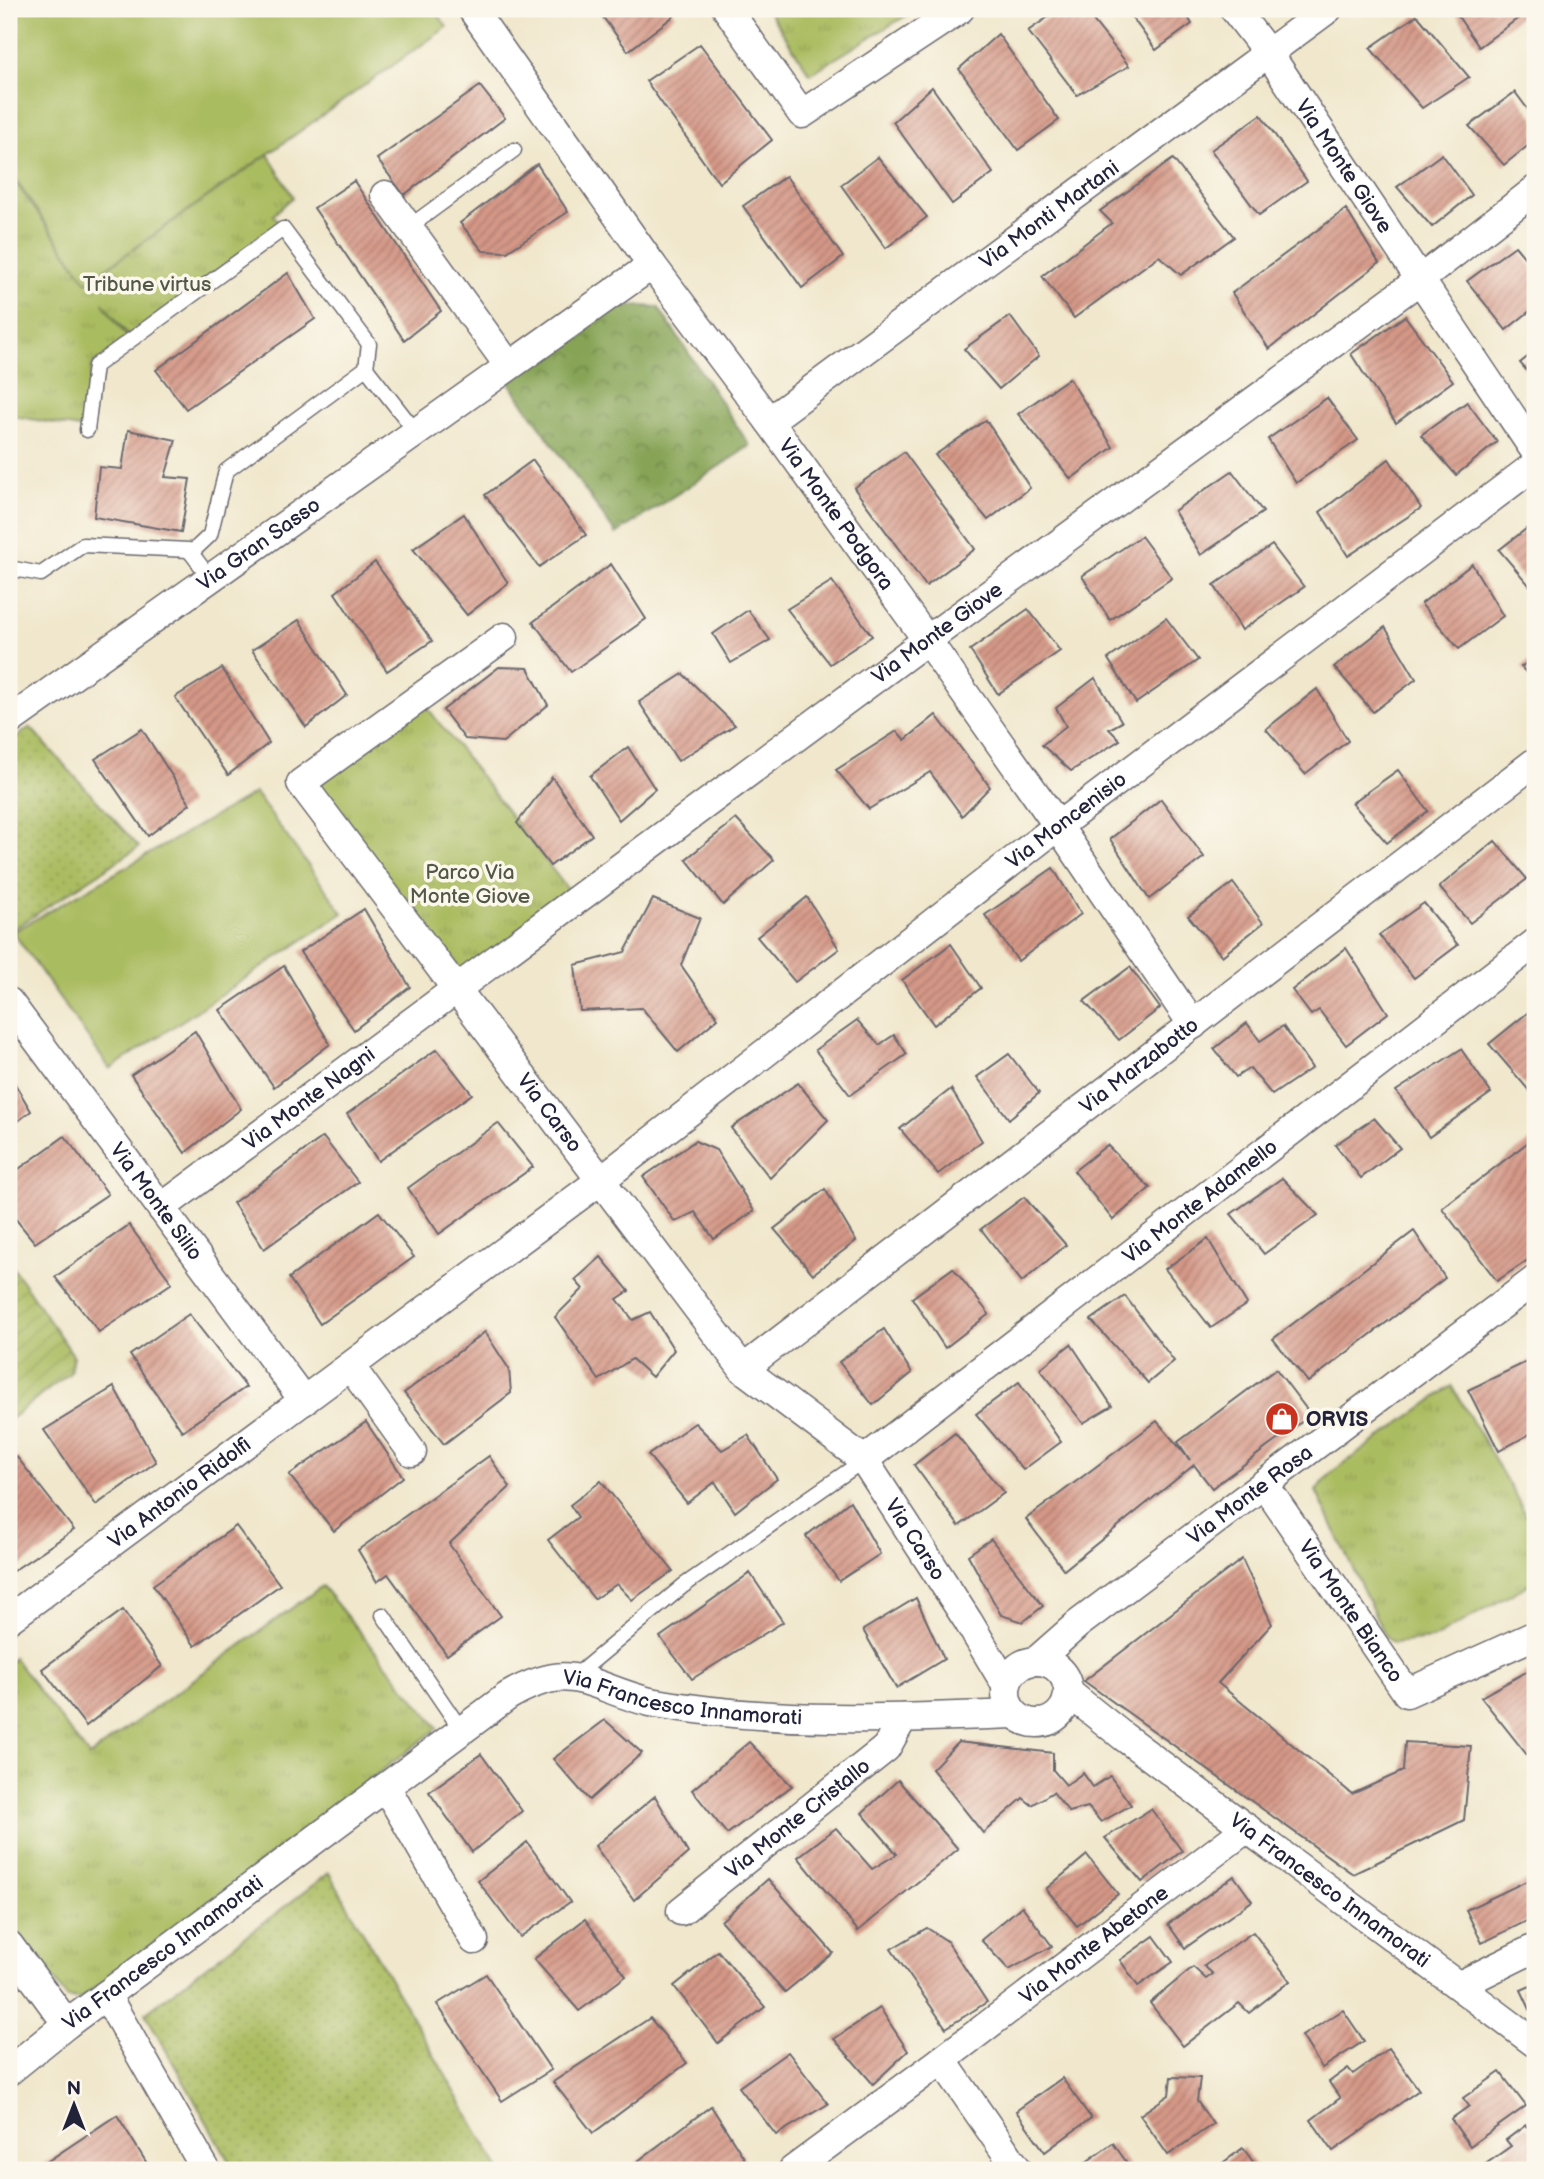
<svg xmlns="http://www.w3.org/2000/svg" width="1544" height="2179" viewBox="0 0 1544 2179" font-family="'Balsamiq Sans',sans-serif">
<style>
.grass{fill:url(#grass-dots);stroke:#666f4e;stroke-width:2}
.forest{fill:url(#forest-crowns);stroke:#546348;stroke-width:2}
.park{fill:url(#park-tufts);stroke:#666f4e;stroke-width:2}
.garden{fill:url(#garden-furrows);stroke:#666f4e;stroke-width:2}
.pitch{fill:#aabc60;stroke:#666f4e;stroke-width:2}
.building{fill:url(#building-hatch)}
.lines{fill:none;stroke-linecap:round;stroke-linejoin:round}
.service-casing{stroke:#6a676e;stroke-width:17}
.minor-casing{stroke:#6a676e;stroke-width:31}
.service{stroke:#fff;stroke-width:14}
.minor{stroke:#fff;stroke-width:28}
.labels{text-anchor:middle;stroke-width:7;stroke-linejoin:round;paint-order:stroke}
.street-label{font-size:21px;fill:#22223b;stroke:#fbf7ec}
.park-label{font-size:21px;fill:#525848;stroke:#fbf7ec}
.poi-label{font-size:21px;font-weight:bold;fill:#22223b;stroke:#fbf7ec;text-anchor:start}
</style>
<defs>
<pattern id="grass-dots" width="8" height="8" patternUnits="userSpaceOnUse" patternTransform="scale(1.75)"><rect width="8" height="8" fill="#aabc60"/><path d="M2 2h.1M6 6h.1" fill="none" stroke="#92a154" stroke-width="1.8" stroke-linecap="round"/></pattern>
<pattern id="forest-crowns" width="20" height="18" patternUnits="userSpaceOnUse" patternTransform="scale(1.75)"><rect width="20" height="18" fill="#87a456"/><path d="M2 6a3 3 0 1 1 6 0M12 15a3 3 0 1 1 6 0" fill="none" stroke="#6e8548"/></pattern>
<pattern id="park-tufts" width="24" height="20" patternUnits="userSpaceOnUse" patternTransform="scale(1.75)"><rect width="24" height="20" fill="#aabc60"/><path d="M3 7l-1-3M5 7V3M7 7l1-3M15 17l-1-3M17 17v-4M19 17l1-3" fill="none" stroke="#92a154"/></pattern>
<pattern id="garden-furrows" width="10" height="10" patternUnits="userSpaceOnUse" patternTransform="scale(1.75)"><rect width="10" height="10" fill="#aabc60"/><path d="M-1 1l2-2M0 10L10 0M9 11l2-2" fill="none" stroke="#92a154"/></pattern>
<pattern id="building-hatch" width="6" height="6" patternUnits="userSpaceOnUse" patternTransform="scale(1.75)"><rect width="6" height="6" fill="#d59887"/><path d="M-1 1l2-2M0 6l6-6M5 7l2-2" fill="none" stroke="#ac7c70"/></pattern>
</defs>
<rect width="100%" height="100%" fill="#fbf7ec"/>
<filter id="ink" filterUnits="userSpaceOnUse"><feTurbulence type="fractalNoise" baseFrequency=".0143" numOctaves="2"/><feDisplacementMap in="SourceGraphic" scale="14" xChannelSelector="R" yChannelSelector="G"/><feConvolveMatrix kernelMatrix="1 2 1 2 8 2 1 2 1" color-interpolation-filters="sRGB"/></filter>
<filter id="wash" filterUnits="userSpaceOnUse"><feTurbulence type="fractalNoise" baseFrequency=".00686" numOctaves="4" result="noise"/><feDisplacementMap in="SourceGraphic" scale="28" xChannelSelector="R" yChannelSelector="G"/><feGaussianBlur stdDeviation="1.57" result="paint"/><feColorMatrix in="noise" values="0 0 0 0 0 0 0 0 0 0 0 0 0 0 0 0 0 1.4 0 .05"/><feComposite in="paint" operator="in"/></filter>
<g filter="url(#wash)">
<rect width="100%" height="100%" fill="#f0e7cc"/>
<g class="grass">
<polygon points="30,727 139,847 9,932 9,743"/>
<polygon points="329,1873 500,2170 234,2170 145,2013"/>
</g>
<polygon class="forest" points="616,305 658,307 750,446 616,534 508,381"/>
<g class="park">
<polygon points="767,9 917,9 810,74"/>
<polygon points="268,154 293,197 273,215 283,229 132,340 102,302 128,339 92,366 85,429 9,415 9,173 87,282"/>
<polygon points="420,698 576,900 456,989 301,783"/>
<polygon points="1452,1386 1535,1530 1535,1581 1432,1639 1393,1643 1385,1636 1316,1491 1332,1472"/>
<polygon points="322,1586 438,1728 80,1999 67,1998 9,1920 9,1663 14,1658 89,1756"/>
</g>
<polygon class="garden" points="9,1262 73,1355 70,1373 9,1420"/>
<g class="pitch">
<polygon points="9,9 434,9 447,27 87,282 9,171"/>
<polygon points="255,793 343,913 110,1069 13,932"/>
</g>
<g id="blocks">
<g class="building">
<polygon points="597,9 670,9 675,15 628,51"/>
<polygon points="1060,9 1084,9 1129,66 1077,95 1028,31"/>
<polygon points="1126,9 1183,9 1192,24 1156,50"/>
<polygon points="1453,9 1527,9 1528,11 1479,47"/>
<polygon points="1417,15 1469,77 1422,108 1370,48"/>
<polygon points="998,34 1059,120 1018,150 959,69"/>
<polygon points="700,44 772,140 719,183 646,81"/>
<polygon points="480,86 505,118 404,195 377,159"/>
<polygon points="932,87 993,173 952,204 893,122"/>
<polygon points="1515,92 1535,119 1535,140 1504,165 1469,126"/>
<polygon points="1261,115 1307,181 1259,215 1211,150"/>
<polygon points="1442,154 1472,195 1432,227 1397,187"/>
<polygon points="878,157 927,217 886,248 841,185"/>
<polygon points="1173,159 1234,237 1181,275 1159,256 1074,318 1042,276 1112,223 1100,211"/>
<polygon points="537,164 568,212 507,252 483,251 460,223"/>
<polygon points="786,176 843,257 802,288 743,206"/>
<polygon points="354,181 441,311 404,340 314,208"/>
<polygon points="1346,209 1379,263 1269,349 1232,293"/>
<polygon points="1515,246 1535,270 1535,307 1506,330 1467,281"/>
<polygon points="288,273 315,319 186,409 156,370"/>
<polygon points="1010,316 1039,356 999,389 964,349"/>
<polygon points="1405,316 1453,381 1396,423 1351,354"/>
<polygon points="1535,351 1535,380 1520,363"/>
<polygon points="1069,378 1113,447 1071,479 1018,414"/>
<polygon points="1327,398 1358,440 1296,483 1268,439"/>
<polygon points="1467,402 1497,442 1456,475 1421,435"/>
<polygon points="986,420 1030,488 988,520 935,455"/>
<polygon points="128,430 176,440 165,477 190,479 181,532 94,517 99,467 122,469"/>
<polygon points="904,452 975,549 926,586 854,488"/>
<polygon points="1389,459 1421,508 1348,556 1320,512"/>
<polygon points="533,460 586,535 539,567 485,495"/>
<polygon points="1232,471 1263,512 1201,555 1174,511"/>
<polygon points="464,514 508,583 467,615 413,549"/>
<polygon points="1535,522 1535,592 1499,550"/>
<polygon points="1141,536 1172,578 1110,620 1082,576"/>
<polygon points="1272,545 1304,587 1242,630 1214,585"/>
<polygon points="375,562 432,641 387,671 335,593"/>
<polygon points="611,564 646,619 571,672 533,622"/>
<polygon points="1472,564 1503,616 1459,649 1421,604"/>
<polygon points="832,581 872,636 830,664 787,609"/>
<polygon points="1028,609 1060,651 998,694 970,650"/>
<polygon points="748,610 770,640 731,663 713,634"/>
<polygon points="1166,618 1198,660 1136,703 1108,659"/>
<polygon points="299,620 347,695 306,727 252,650"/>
<polygon points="1385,627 1416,679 1373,712 1334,667"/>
<polygon points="1535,657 1535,682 1521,667"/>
<polygon points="499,667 528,668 548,705 503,742 465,739 443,710"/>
<polygon points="222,668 269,743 228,775 175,697"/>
<polygon points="683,674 735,725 678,761 639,702"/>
<polygon points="1095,678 1122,722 1109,729 1120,740 1071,771 1042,745 1066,726 1056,708"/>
<polygon points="1317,689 1348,741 1305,774 1266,729"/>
<polygon points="936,715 990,787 962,816 930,772 869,809 836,770 897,731 905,740"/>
<polygon points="142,729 190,804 148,836 95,759"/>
<polygon points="628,747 655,789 619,820 590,776"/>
<polygon points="1398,770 1428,811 1387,843 1352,803"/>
<polygon points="552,777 592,835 550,866 517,823"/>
<polygon points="1161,799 1204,857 1149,899 1110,839"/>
<polygon points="736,819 774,860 723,905 686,859"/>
<polygon points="1495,841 1527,879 1470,923 1439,887"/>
<polygon points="1053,868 1081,914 1018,961 985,915"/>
<polygon points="1233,883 1263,923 1222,956 1188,916"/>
<polygon points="807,897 839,949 795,982 757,937"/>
<polygon points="653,899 700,918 681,965 718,1018 678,1052 642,1008 580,1011 575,965 625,952"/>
<polygon points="1424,903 1458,945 1414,978 1379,935"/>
<polygon points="364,909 410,987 354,1030 300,952"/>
<polygon points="951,944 981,988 934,1025 902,980"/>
<polygon points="1346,948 1388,1013 1346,1045 1319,1010 1311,1015 1292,990"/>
<polygon points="284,966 330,1044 274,1087 220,1010"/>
<polygon points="1130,967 1160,1008 1119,1040 1084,1001"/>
<polygon points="1531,1010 1535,1016 1535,1091 1532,1094 1489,1044"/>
<polygon points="857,1020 879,1045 894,1035 907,1054 850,1095 815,1050"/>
<polygon points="1247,1023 1260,1041 1283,1026 1312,1068 1272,1095 1250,1068 1236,1077 1214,1049"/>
<polygon points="195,1031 241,1109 185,1153 131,1075"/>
<polygon points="437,1049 472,1094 378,1161 347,1114"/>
<polygon points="1461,1049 1491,1093 1429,1137 1396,1091"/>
<polygon points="1009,1054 1039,1093 1009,1119 977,1077"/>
<polygon points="9,1074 31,1111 9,1128"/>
<polygon points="798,1083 828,1120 770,1178 731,1128"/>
<polygon points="951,1089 982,1141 938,1174 900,1129"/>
<polygon points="1374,1118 1400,1148 1361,1178 1335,1145"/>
<polygon points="498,1123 533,1167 439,1234 408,1188"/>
<polygon points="65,1136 108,1194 35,1243 9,1211 9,1176"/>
<polygon points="323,1137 358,1182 264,1249 233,1203"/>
<polygon points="1535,1137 1535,1255 1497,1281 1442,1208"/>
<polygon points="695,1141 716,1150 754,1211 714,1239 695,1212 675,1222 643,1177"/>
<polygon points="1107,1145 1150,1188 1113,1220 1074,1171"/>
<polygon points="1282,1178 1318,1215 1264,1254 1231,1214"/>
<polygon points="825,1189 856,1241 813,1274 774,1229"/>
<polygon points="1024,1197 1066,1245 1022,1282 981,1229"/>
<polygon points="379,1212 414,1257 320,1324 289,1278"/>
<polygon points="129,1225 172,1283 99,1332 55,1277"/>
<polygon points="1414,1231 1445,1278 1308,1382 1273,1339"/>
<polygon points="1208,1239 1247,1304 1211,1328 1165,1269"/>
<polygon points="601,1257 629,1291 617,1299 633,1320 650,1312 674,1350 652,1377 632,1359 599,1380 555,1317 583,1289 575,1280"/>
<polygon points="953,1268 989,1314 945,1348 912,1298"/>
<polygon points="1125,1296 1174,1361 1148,1383 1091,1320"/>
<polygon points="189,1314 246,1387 182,1431 130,1355"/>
<polygon points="884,1329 912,1373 873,1405 839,1362"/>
<polygon points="485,1332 509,1369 511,1393 444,1444 404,1393"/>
<polygon points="1071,1344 1112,1406 1083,1423 1040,1369"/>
<polygon points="1535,1358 1535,1431 1499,1451 1468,1390"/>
<polygon points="1276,1369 1311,1415 1212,1488 1194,1465 1064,1570 1026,1519 1157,1421 1190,1460 1178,1442"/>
<polygon points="1019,1382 1061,1442 1023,1470 976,1414"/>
<polygon points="114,1387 156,1462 96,1505 44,1430"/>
<polygon points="366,1422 403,1477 334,1531 289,1475"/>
<polygon points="695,1423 722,1450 748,1435 777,1479 735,1512 715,1482 687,1503 648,1455"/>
<polygon points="955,1433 1004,1493 959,1526 914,1465"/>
<polygon points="489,1456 510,1487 449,1544 501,1616 447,1655 388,1574 377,1582 358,1550"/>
<polygon points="17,1457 74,1530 10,1573 9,1462"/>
<polygon points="601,1481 673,1571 632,1600 617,1584 594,1599 548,1540 578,1517 570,1505"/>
<polygon points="850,1501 880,1554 839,1581 806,1536"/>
<polygon points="236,1526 280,1585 195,1646 153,1585"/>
<polygon points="991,1539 1043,1606 1023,1622 1001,1615 968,1555"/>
<polygon points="1242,1559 1272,1624 1218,1683 1352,1794 1403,1771 1405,1742 1471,1746 1464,1820 1353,1874 1084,1681"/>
<polygon points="750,1573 783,1622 692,1679 660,1637"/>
<polygon points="916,1598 944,1659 896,1688 863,1630"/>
<polygon points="123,1610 162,1666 86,1726 42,1669"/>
<polygon points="1535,1667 1535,1765 1481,1697"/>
<polygon points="605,1720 642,1753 589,1800 553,1759"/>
<polygon points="749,1742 792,1786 727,1834 692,1790"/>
<polygon points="958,1742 1053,1753 1053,1770 1066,1785 1083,1773 1093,1787 1110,1776 1131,1805 1101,1822 1088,1807 1069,1812 1053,1792 1032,1805 1023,1798 983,1833 932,1769"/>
<polygon points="481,1754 522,1811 472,1852 429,1792"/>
<polygon points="898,1780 958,1849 858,1931 798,1857 836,1828 872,1869 897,1854 862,1813"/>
<polygon points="655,1796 688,1853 634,1900 595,1846"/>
<polygon points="1151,1809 1182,1851 1142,1882 1105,1838"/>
<polygon points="527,1842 570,1902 520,1937 478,1881"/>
<polygon points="1087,1855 1118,1894 1077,1926 1046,1889"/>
<polygon points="1234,1876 1252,1901 1185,1948 1168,1924"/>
<polygon points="1535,1877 1535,1917 1482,1943 1466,1910"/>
<polygon points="768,1879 833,1953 785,1992 721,1921"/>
<polygon points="1022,1906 1052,1946 1009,1970 981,1940"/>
<polygon points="585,1919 626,1976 579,2011 534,1959"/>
<polygon points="927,1928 947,1941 987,2002 946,2028 891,1949"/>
<polygon points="1253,1932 1290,1981 1249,2013 1239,2003 1183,2046 1150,2003 1193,1967 1206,1979 1213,1974 1204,1966"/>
<polygon points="1154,1936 1173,1962 1138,1986 1120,1960"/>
<polygon points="718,1951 765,2007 718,2043 674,1986"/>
<polygon points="486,1974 551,2070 502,2101 437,2004"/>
<polygon points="1535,1984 1535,2020 1521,1990"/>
<polygon points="880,2008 908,2051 873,2084 834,2039"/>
<polygon points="1343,2010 1364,2041 1322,2068 1302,2036"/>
<polygon points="650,2018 687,2063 593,2133 553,2082"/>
<polygon points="1389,2048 1419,2090 1333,2151 1311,2120 1340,2098 1329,2082 1348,2068 1353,2074"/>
<polygon points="788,2052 828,2104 776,2135 739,2087"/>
<polygon points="1500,2072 1526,2106 1470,2146 1451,2119 1469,2106 1463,2098"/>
<polygon points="1171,2077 1200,2078 1197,2101 1213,2124 1168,2155 1140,2115 1169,2095"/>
<polygon points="1062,2078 1091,2118 1045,2152 1016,2111"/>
<polygon points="711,2106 746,2161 733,2170 626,2170"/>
<polygon points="117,2115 151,2170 41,2170 39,2167"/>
<polygon points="1526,2125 1535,2138 1535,2170 1477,2170 1511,2146 1506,2140"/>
<polygon points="1113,2143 1132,2170 1075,2170"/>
<polygon points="1243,2148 1259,2170 1213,2170"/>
</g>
</g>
</g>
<g filter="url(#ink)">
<use href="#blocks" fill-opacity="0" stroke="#6a676e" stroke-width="2"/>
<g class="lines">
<g class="service-casing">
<g id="service">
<polyline points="409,227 514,150"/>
<polyline points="366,368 416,432"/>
<polyline points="87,430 95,366 283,229 369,344 366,368 226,471 210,535 191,553"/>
<polyline points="9,568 41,574 83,545 189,550 210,578"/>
<polyline points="383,1615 462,1731"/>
<polyline points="574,1677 683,1586 864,1460"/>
</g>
</g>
<g class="minor-casing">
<g id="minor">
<path id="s1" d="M472,9L652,265L769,421L927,640L1058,826L1193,1025"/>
<polyline points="727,9 802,114 960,9"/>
<path id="s2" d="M1234,9L1269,54L1535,451"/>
<polyline points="385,195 509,366"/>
<path id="s3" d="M769,421L1328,9"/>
<path id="s4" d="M504,637L301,783L743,1369L864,1460L968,1621L1006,1685"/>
<path id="s5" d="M9,721L652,265"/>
<path id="s6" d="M9,1002L304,1401"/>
<path id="s7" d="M161,1208L927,640L1421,279L1535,190"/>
<polyline points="351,1367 412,1452"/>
<path id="s8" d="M743,1369L1535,762"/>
<path id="s9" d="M864,1460L1535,943"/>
<path id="s10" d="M1264,1484L1407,1693L1535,1635"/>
<path id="s11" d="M9,1619L601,1180L1058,826L1535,465"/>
<circle cx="1037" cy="1692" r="31"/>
<path id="s12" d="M1036,1661L1078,1624L1535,1280"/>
<path id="s13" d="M1069,1693L1124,1737L1535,2043"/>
<polyline points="386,1787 474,1940"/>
<path id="s14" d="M681,1911L886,1748L903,1718"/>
<polyline points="9,1945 67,2024"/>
<polyline points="1460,1985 1535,1948"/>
<polyline points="106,1995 206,2170"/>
<polyline points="942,2060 1018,2170"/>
<path id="s15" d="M9,2071L67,2024L508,1696C573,1658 588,1687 650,1702C771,1724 892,1719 1014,1714"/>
<path id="s16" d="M793,2170L942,2060L1247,1828"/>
</g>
</g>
<use href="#service" class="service"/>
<use href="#minor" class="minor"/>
</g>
</g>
<defs>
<g id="shop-disc" transform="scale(1.75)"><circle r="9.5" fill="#c8321e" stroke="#fbf7ec"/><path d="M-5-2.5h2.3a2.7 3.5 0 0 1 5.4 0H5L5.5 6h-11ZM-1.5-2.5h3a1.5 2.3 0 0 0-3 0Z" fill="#fff"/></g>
</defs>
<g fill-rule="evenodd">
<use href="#shop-disc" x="1282" y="1419"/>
</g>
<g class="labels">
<g class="street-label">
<text dy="7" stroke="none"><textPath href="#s2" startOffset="192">Via Monte Giove</textPath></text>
<text dy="7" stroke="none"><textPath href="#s3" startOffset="348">Via Monti Martani</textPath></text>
<text dy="7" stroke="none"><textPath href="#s1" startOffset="623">Via Monte Podgora</textPath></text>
<text dy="7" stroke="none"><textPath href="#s5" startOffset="306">Via Gran Sasso</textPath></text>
<text dy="7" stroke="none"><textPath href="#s7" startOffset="966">Via Monte Giove</textPath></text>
<text dy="7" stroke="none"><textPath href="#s11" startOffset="1325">Via Moncenisio</textPath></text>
<text dy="7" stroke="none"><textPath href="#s8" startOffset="499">Via Marzabotto</textPath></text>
<text dy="7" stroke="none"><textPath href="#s7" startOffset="184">Via Monte Nagni</textPath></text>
<text dy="7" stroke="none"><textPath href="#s4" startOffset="663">Via Carso</textPath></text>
<text dy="7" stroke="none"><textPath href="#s6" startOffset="248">Via Monte Silio</textPath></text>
<text dy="7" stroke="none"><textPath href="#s9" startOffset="424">Via Monte Adamello</textPath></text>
<text dy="7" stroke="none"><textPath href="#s11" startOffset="212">Via Antonio Ridolfi</textPath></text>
<text dy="7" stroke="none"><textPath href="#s12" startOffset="271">Via Monte Rosa</textPath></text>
<text dy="7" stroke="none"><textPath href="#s4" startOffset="1230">Via Carso</textPath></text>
<text dy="7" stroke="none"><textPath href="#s10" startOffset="154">Via Monte Bianco</textPath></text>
<text dy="7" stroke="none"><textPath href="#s15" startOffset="805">Via Francesco Innamorati</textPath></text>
<text dy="7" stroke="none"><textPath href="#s14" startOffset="149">Via Monte Cristallo</textPath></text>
<text dy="7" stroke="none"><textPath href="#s13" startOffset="327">Via Francesco Innamorati</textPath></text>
<text dy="7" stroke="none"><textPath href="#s16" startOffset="376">Via Monte Abetone</textPath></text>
<text dy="7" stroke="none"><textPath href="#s15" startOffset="194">Via Francesco Innamorati</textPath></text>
</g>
<g class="park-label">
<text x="147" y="291">Tribune virtus</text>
<text x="470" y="879">Parco Via<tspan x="470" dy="24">Monte Giove</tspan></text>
</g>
<g class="poi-label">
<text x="1306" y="1426">ORVIS</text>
</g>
</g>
<rect width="1544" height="2179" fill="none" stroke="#fbf7ec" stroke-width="35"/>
<g transform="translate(74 2105)" stroke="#fbf7ec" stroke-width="5" paint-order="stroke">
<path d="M0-5L12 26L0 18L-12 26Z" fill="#22223b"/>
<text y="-10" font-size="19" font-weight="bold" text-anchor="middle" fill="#22223b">N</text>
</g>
</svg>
